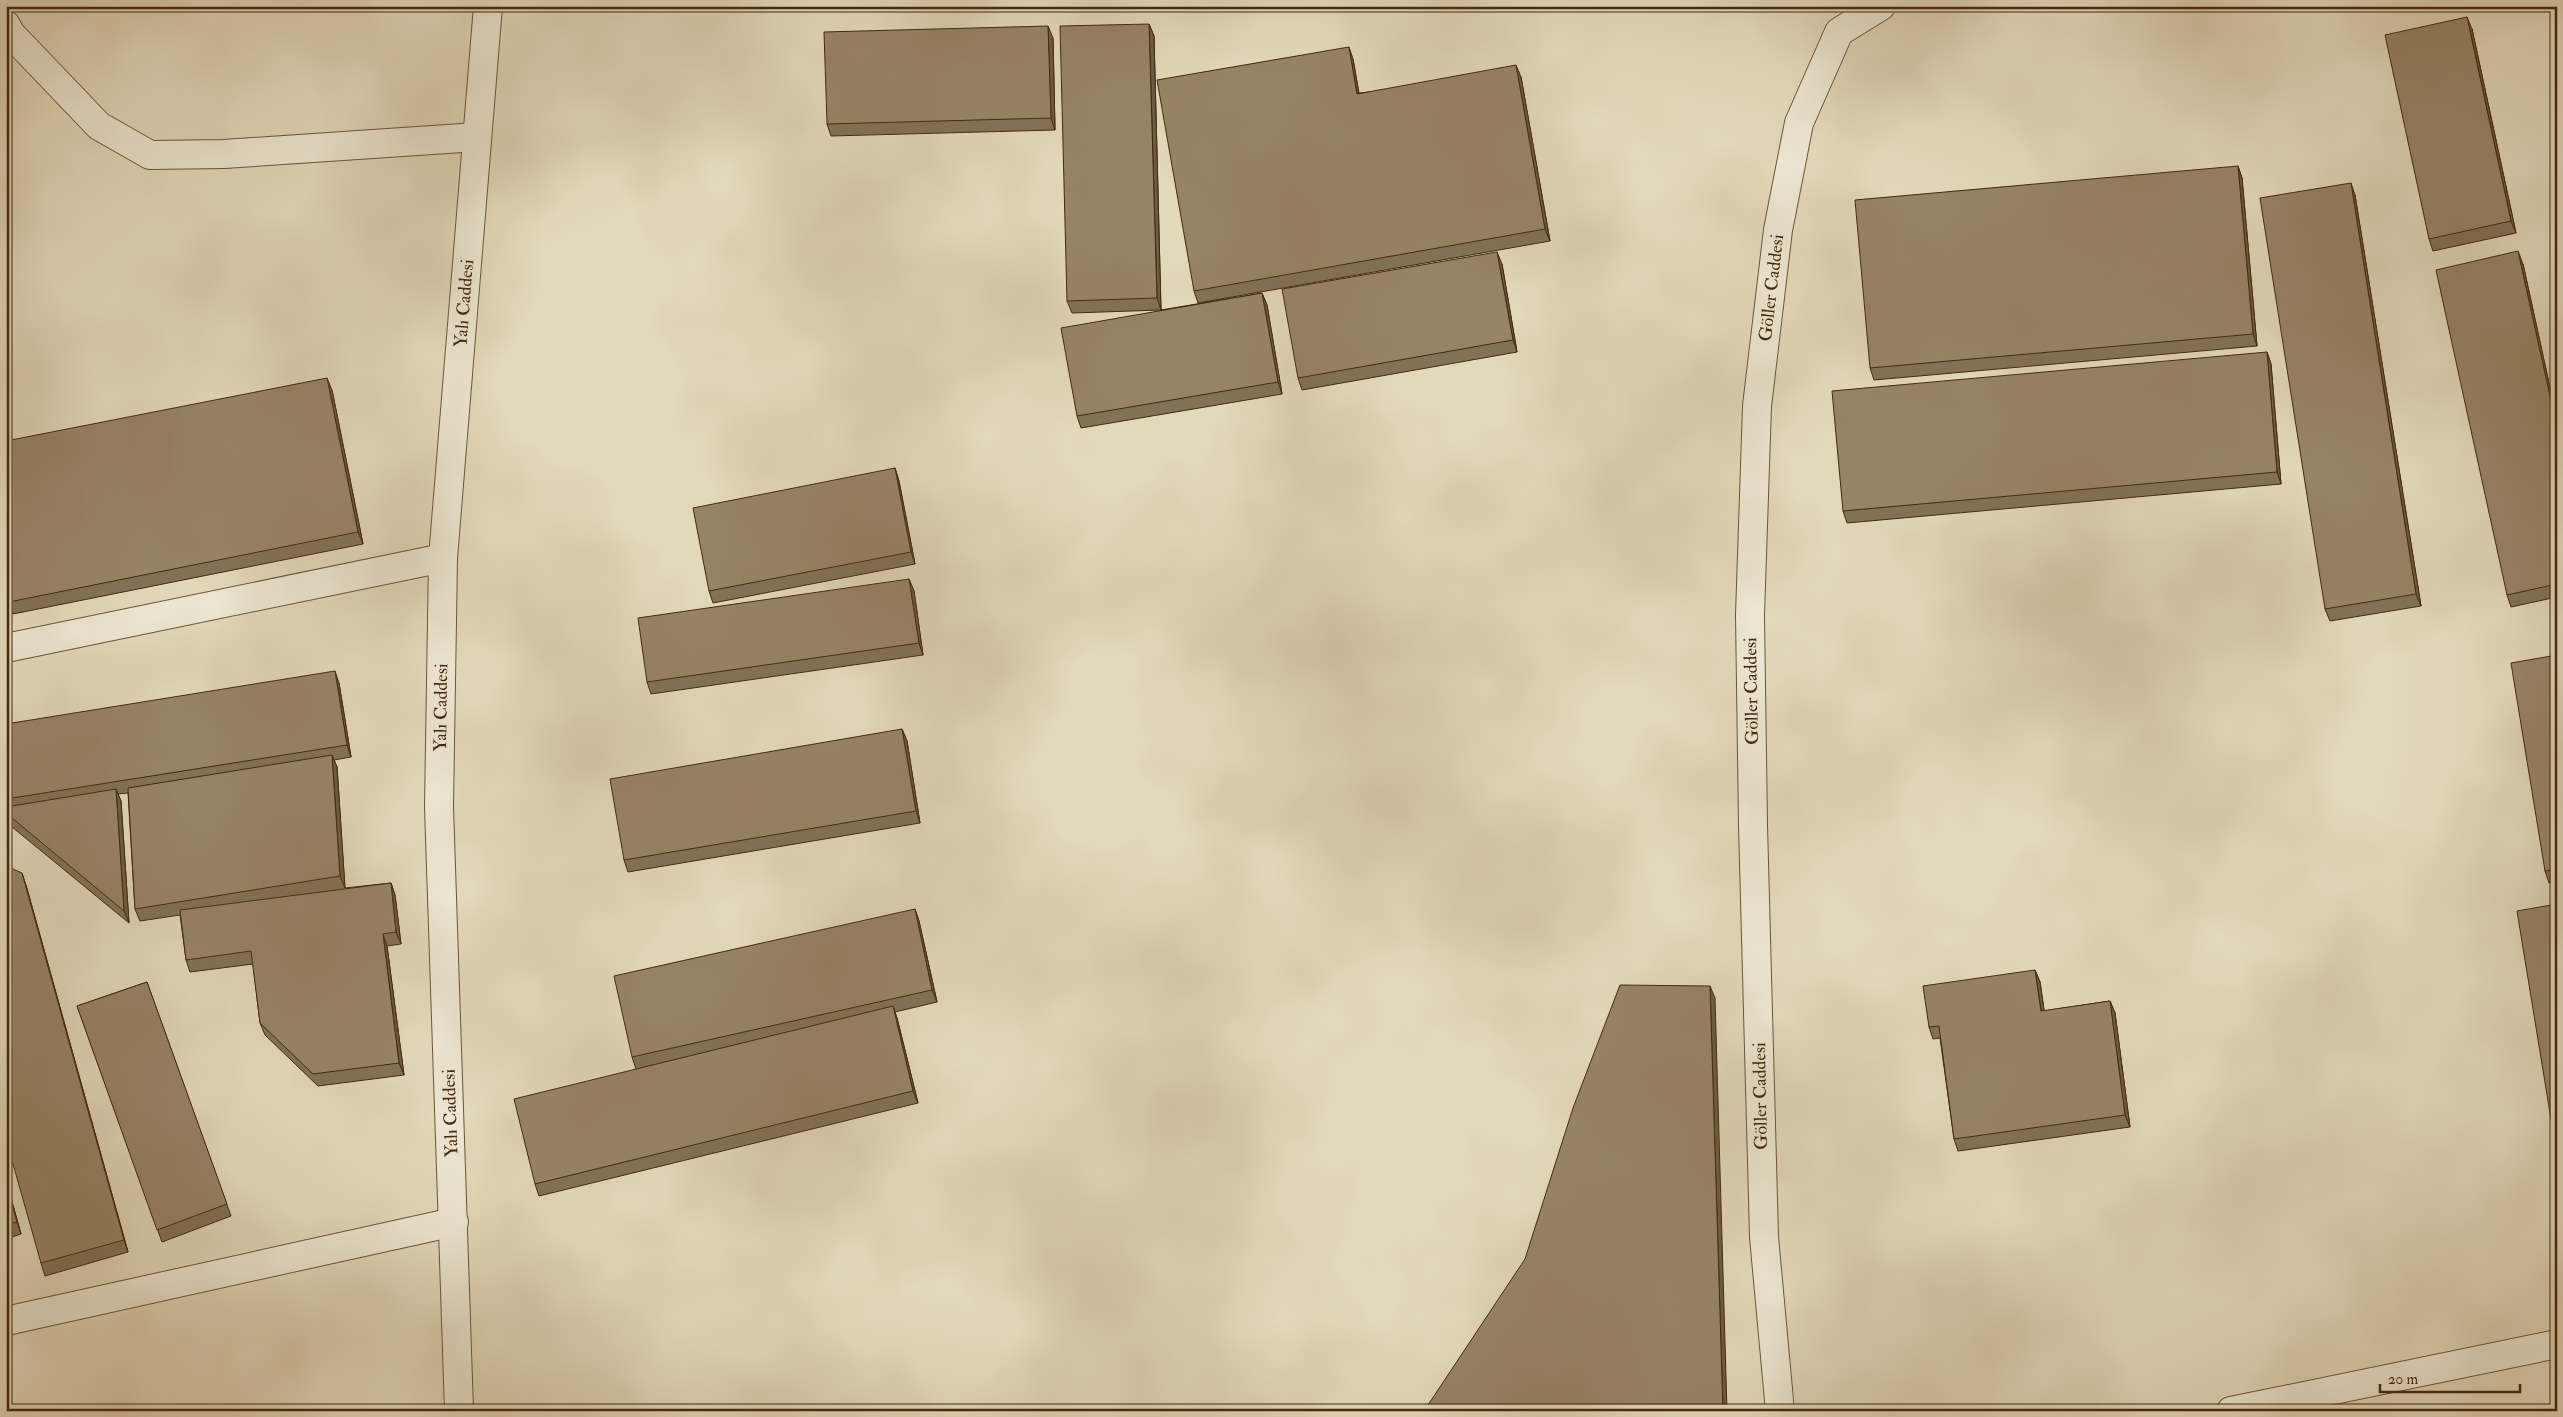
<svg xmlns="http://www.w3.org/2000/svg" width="2563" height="1417" viewBox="0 0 2563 1417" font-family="'IM FELL Double Pica',serif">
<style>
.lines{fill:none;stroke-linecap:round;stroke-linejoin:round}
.minor-casing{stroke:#6c5537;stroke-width:30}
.tertiary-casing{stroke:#6c5537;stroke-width:30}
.minor{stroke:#ece6d2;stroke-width:28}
.tertiary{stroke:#ece6d2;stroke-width:28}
.wall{fill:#827258;stroke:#45290b}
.shaded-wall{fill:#6a5c47;stroke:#45290b}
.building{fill:#978466;stroke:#45290b}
.labels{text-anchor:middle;stroke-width:5;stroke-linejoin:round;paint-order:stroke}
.street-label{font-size:18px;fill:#45290b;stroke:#ece6d2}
</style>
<rect width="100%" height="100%" fill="#e2d8ba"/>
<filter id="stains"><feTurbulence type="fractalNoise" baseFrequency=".004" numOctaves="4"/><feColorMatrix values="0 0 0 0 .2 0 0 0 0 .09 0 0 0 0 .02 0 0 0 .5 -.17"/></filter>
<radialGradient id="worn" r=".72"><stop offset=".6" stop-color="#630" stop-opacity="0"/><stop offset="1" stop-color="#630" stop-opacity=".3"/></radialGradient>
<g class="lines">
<g class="minor-casing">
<g id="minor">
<polyline points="6,25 11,34 99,126 150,155 224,154 477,137"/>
<polyline points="6,648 443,558"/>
<polyline points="6,1321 454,1222"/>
<path id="s1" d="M1780,1411L1764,1237L1753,825L1750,615L1757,406L1778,230L1799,123L1839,32L1881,6"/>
<polyline points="2231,1411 2557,1344"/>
</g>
</g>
<g class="tertiary-casing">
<g id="tertiary">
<path id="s2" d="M459,1411L439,807L443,558L488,6"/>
</g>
</g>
<use href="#minor" class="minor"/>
<use href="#tertiary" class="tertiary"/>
</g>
<g class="wall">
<polygon points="1149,24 1154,36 1161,310 1262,293 1267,305 1282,394 1081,428 1077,416 1161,310 1072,313 1067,301"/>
<polygon points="2472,29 2516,233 2433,251 2429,239"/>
<polygon points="1053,38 1055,130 831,136 827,124"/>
<polygon points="1353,59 1359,93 1521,77 1550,241 1198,303 1194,291"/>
<polygon points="2238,166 2242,178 2257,346 1874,380 1870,368"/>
<polygon points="2355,195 2421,606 2330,621 2325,609"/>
<polygon points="1502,264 1517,352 1302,390 1298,378"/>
<polygon points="2523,264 2557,420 2557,597 2511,607 2507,595"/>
<polygon points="2267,352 2271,364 2281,484 1847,523 1843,511"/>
<polygon points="332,390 363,544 13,614 9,602"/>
<polygon points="895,468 899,481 915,564 713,603 709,591"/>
<polygon points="909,579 914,591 923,655 651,694 647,682"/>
<polygon points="2557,655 2557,882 2549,883 2545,871"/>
<polygon points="339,683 351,757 334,760 337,767 345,888 391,883 395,895 401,944 387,946 404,1075 318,1086 265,1035 260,1023 253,964 190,972 186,960 180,915 140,921 135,909 128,793 118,794 121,801 129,923 6,822 6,724"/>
<polygon points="902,729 907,741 920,823 628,872 624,860"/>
<polygon points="26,885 128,1252 45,1276 41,1263"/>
<polygon points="915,909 919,921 937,1002 895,1012 897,1018 918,1103 539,1196 535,1184 636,1069 632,1057"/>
<polygon points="2035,970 2040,982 2044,1011 2110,1001 2115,1013 2130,1127 1958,1151 1954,1139 1940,1038 1933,1039 1929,1027"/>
<polygon points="147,982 231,1216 162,1242 77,1006"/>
<polygon points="6,1180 21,1234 6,1239"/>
</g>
<g class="shaded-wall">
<polygon points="2467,17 2472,29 2516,233 2511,221"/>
<polygon points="1149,24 1154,36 1161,310 1157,298"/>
<polygon points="1048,26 1053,38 1055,130 1051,118"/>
<polygon points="1349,47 1353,59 1361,106 1357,94"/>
<polygon points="1516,65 1521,77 1550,241 1545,229"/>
<polygon points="2238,166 2242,178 2257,346 2253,334"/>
<polygon points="2351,183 2355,195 2421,606 2416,594"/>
<polygon points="2518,251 2523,264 2557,420 2557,428"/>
<polygon points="1497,252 1502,264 1517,352 1513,340"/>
<polygon points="1262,293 1267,305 1282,394 1278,382"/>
<polygon points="2267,352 2271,364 2281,484 2277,472"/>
<polygon points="327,378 332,390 363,544 358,532"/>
<polygon points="895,468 899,481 915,564 911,552"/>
<polygon points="909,579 914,591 923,655 919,643"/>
<polygon points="335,671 339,683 351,757 347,745"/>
<polygon points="902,729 907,741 920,823 916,811"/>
<polygon points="332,755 337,767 345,888 340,876"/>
<polygon points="116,789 121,801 129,923 124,911"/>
<polygon points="22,873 26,885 128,1252 124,1240"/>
<polygon points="391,883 395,895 401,944 396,932"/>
<polygon points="915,909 919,921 937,1002 932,990"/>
<polygon points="383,934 387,946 404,1075 399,1063"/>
<polygon points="2035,970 2040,982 2046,1023 2041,1011"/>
<polygon points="1710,986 1715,998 1727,1411 1723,1411"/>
<polygon points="2110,1001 2115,1013 2130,1127 2125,1115"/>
<polygon points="893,1006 897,1018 918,1103 913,1091"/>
<polygon points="6,1180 21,1234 17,1222 6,1184"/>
</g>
<g class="building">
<polygon points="2467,17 2511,221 2429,239 2385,35"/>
<polygon points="1149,24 1157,298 1067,301 1060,26"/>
<polygon points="1048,26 1051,118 827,124 824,32"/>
<polygon points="1349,47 1357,94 1516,65 1545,229 1194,291 1157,80"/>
<polygon points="2238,166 2253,334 1870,368 1855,200"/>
<polygon points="2351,183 2416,594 2325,609 2260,198"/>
<polygon points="2518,251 2557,428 2557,584 2507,595 2436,270"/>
<polygon points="1497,252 1513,340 1298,378 1282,289"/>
<polygon points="1262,293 1278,382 1077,416 1061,328"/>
<polygon points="2267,352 2277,472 1843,511 1832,391"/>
<polygon points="327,378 358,532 9,602 6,590 6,441"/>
<polygon points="895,468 911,552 709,591 693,508"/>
<polygon points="909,579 919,643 647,682 638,618"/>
<polygon points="2557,655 2557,869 2545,871 2511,663"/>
<polygon points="335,671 347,745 6,799 6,724"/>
<polygon points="902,729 916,811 624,860 610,779"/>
<polygon points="332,755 340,876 135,909 128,788"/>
<polygon points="116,789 124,911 6,813 6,807"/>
<polygon points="6,866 22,873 124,1240 41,1263 6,1139"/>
<polygon points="391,883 396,932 383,934 399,1063 313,1074 260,1023 251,951 186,960 180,910"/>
<polygon points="2557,904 2557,1156 2517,911"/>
<polygon points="915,909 932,990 632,1057 614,976"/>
<polygon points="2035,970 2041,1011 2110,1001 2125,1115 1954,1139 1939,1026 1929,1027 1923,986"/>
<polygon points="147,982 227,1204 157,1230 77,1006"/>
<polygon points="1620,985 1710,986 1723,1411 1424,1411 1525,1259 1573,1108"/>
<polygon points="893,1006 913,1091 535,1184 514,1099"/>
<polygon points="6,1184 17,1222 6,1225"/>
</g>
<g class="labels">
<g class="street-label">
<text dy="6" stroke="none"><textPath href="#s1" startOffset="1125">Göller Caddesi</textPath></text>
<text dy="6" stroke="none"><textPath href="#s2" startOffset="1109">Yalı Caddesi</textPath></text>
<text transform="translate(1751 691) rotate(-91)" y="6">Göller Caddesi</text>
<text dy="6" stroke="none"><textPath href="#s2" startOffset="704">Yalı Caddesi</textPath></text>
<text transform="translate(1760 1096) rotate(-91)" y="6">Göller Caddesi</text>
<text transform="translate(450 1113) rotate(-92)" y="6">Yalı Caddesi</text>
</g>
</g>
<rect width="2563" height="1417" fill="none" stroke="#e2d8ba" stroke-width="25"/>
<rect x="8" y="8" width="2548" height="1402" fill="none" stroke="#45290b" stroke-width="2.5"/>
<rect x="12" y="12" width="2538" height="1392" fill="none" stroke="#45290b"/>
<path d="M2380 1384v8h140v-8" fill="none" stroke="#45290b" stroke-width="2.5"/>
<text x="2388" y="1384" font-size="15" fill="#45290b" stroke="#ece6d2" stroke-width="4" paint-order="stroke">20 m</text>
<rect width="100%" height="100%" filter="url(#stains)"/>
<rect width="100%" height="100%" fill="url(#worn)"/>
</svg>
